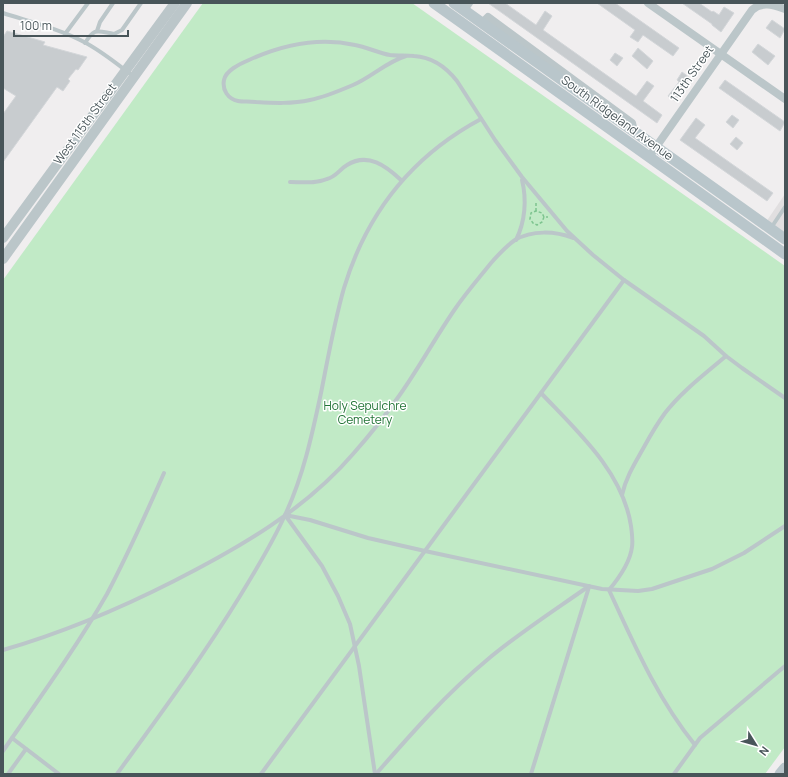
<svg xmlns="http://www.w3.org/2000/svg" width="788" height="777" viewBox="0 0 788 777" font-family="Manrope,sans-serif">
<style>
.education{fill:#e1dfe0}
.green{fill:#c1eac6}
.building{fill:#c8cccf;stroke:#d3d6d9}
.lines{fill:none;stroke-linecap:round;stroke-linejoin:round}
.path{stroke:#7dc48f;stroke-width:1.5;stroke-dasharray:3 2;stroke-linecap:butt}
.service{stroke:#bbc6c9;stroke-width:4}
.minor{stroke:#bbc6c9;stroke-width:8}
.tertiary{stroke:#bbc6c9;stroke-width:10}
.secondary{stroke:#b9c6cb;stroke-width:11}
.labels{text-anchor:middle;stroke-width:3;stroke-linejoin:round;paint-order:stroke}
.street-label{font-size:12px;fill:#485559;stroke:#fff}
.park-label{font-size:12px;fill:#217335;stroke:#fff}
</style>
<rect width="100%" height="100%" fill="#f0eeef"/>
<polygon class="education" points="785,194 785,236 766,222"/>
<polygon class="green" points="203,3 412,3 785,266 785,747 765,774 3,774 3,280"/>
<g class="building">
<polygon points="488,3 505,3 536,25 545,11 552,16 543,30 636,96 647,81 654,86 643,101 662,115 657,123"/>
<polygon points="597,3 615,3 679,48 673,56 643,35 638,42 630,37 635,30"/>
<polygon points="682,3 699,3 712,12 713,11 719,15 724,7 734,13 721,32 712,25 712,24"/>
<polygon points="772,20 785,29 780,38 766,28"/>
<polygon points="7,31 45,42 43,45 87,57 78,70 76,69 68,79 70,81 63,91 57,87 3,162 3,114 16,96 3,88 3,37"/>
<polygon points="758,44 775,56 768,65 752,52"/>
<polygon points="638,48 653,61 647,69 632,56"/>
<polygon points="615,53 623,58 617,66 610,60"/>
<polygon points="682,72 690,78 678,93 680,94 675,101 668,96 679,82 677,80"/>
<polygon points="725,80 785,122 780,131 719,88"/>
<polygon points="732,115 739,120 733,128 726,122"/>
<polygon points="696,118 705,125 695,138 773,193 767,201 680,140"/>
<polygon points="736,137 743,143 737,150 730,144"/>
</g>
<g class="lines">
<g class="path">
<polyline points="536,211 536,203"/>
<polyline points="544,217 542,222 537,225 533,223 530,219 531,213 536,211 542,213 544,217 548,217"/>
</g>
<g class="service">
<path d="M3,13C31,22 60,29 86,43C104,53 119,65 134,77"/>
<polyline points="97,31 100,22 113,3"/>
<polyline points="65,34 88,3"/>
<path d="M85,43C95,27 97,31 114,34L122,30L141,3"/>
<path d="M406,56C386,62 372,77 353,85C339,91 325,97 310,100C292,104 274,103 256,102C250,101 243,102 238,101C228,99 222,90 224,80C226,70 240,64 249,60C282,45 319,37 355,45C367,47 378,53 390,55C398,56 406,55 414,56C432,57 446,67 457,81L495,140L522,177L567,231L593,255L624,280L704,336L726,356L742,368L785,398"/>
<path d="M290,182C302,182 316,184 327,179C336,177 340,169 347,165C368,152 386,166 401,180"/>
<polyline points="771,228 785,207"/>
<path d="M516,240C525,222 527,200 522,180"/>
<path d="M541,393C577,431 623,472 631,526C632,533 633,540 632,547C630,563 619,578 609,590C634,644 657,698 695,745"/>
<path d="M622,495C626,477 635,463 644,447C650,436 657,424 665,413C682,391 705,374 726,356"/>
<path d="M3,650C62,633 119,609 174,581C239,548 305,510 353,454C369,436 385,416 399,396C419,368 435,338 455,309C466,293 479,278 491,263C498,255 506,246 515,240C532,230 555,231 573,238"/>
<polyline points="12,738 59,774"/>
<path d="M3,751C39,699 76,648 107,594C128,554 146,514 164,473"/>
<polyline points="8,774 26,749"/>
<path d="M117,774C159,716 202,658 240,596C256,570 272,544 285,515C303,477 312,435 321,393C328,358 334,323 344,288C367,212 412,156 481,119"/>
<polyline points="261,774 624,280"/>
<polyline points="375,774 359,666 350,624 338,596 322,566 285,515 310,520 368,538 425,551 602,589 638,591 652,589 712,569 744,553 785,526"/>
<path d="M376,774C411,734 446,694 487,660C519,633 555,610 589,586"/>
<polyline points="531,774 589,587"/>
<polyline points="674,774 700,738 785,666"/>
</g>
<g class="minor">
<polyline points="648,3 785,99"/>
<polyline points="464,10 469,3"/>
<polyline points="482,23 488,17 632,123 634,131"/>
<path d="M649,157L752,10C762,1 773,5 785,9"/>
</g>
<g class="tertiary">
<polyline points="3,238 175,3"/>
<polyline points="3,259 187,3"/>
</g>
<g class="secondary">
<polyline points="434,3 785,254"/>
<polyline points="454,3 785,239"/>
<polyline points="780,774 785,768"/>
</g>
</g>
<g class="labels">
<g class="street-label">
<text transform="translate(692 74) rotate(-55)" y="4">113th Street</text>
<text transform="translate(617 118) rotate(36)" y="4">South Ridgeland Avenue</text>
<text transform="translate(85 124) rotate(-54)" y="4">West 115th Street</text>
</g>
<g class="park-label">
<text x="365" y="410">Holy Sepulchre<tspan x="365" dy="14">Cemetery</tspan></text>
</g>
</g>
<rect width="788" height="777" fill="none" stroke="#485559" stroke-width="8"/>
<g transform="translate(756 745) rotate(127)" stroke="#ffffff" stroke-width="3" paint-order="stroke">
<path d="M0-3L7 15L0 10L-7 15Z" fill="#485559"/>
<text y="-6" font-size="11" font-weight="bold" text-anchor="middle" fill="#485559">N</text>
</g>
<path d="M14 30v6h114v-6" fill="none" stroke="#485559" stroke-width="2"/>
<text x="20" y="30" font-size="12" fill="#485559" stroke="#ffffff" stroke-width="3" paint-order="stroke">100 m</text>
</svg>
